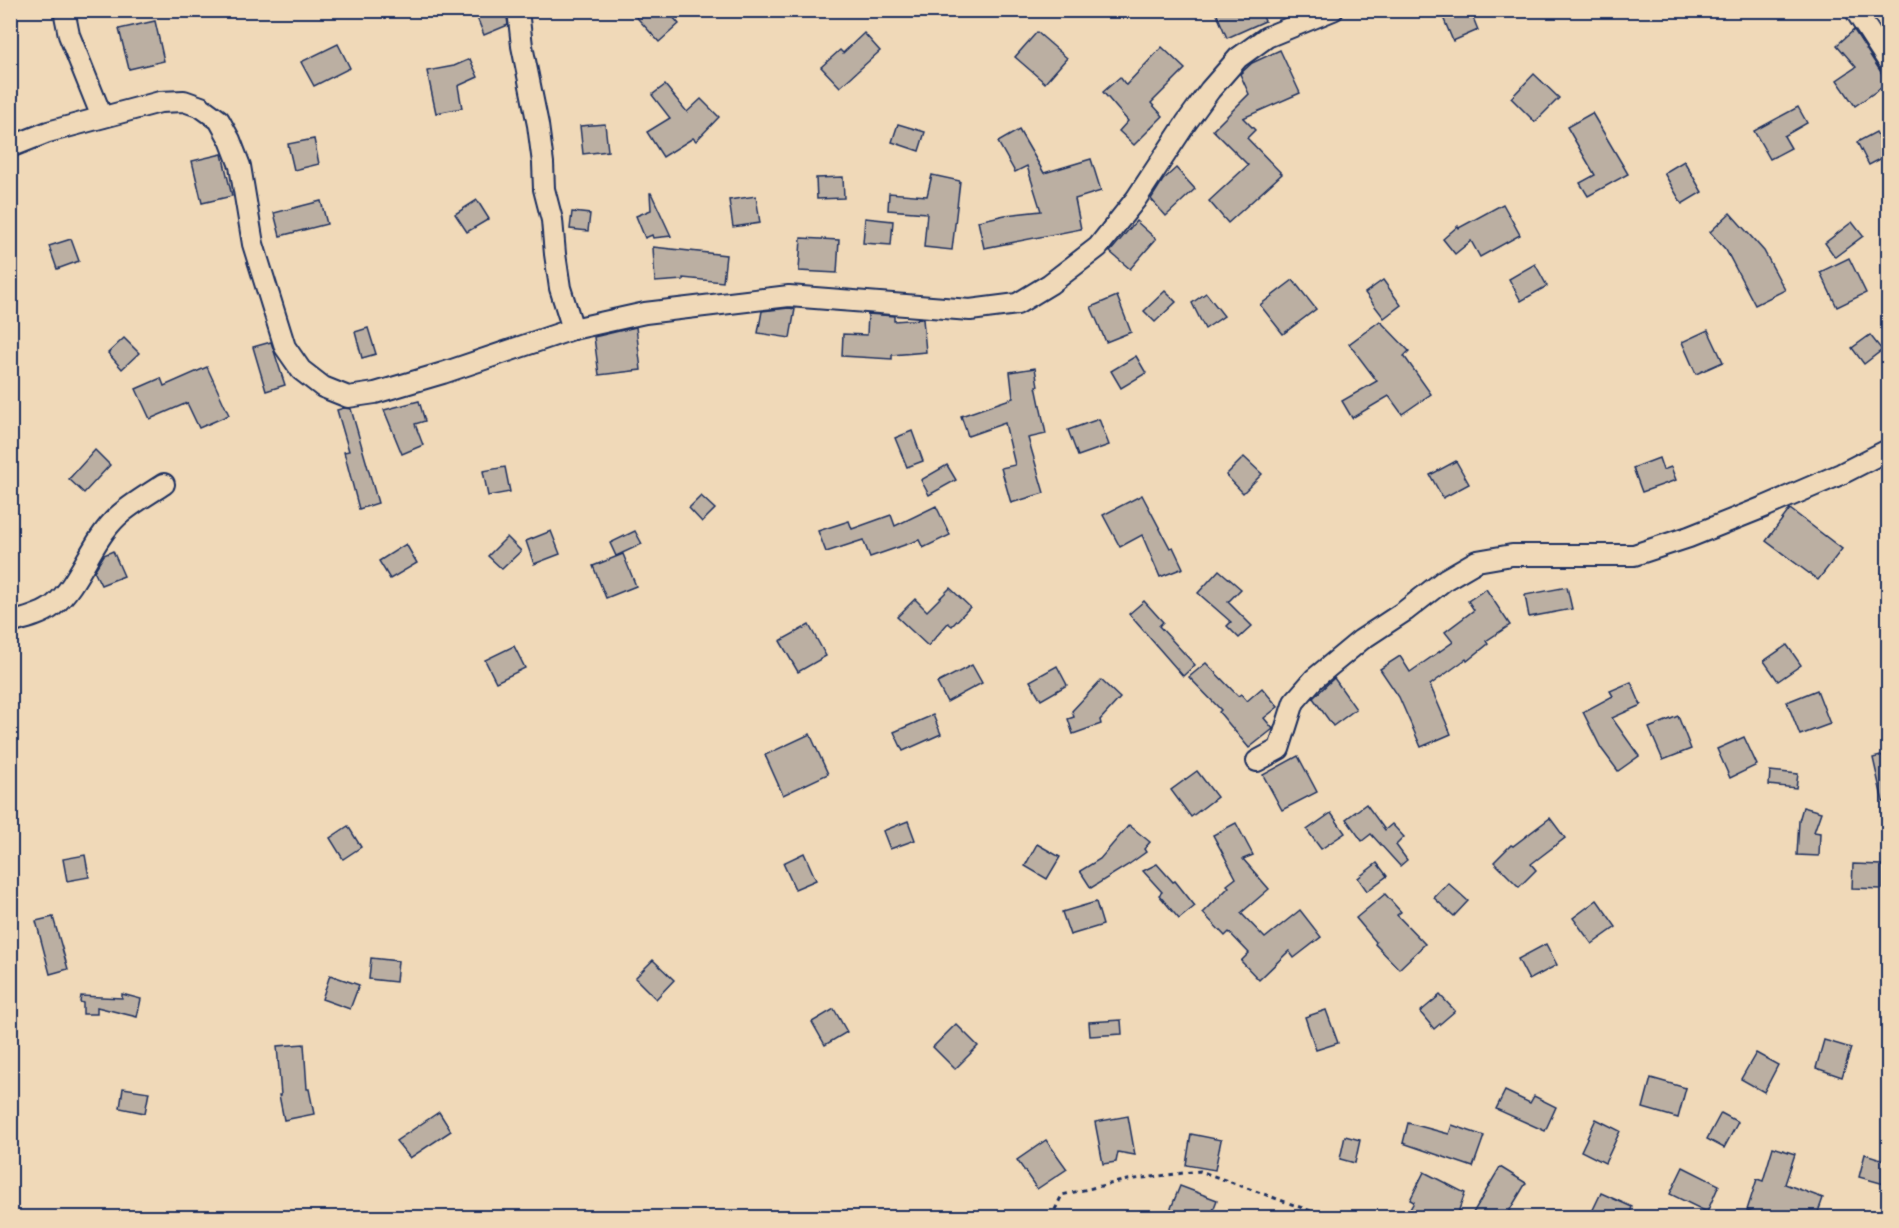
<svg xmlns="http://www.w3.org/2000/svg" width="1899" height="1228" viewBox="0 0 1899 1228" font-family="Kalam,sans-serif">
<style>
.building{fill:#bbafa2;stroke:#1b2f5e;stroke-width:1.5}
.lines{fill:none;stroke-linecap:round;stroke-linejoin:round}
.minor-casing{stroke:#1b2f5e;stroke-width:24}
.path{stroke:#1b2f5e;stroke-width:3;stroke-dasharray:4.5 4.5;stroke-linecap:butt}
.minor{stroke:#f0d9b8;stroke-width:20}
</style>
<rect width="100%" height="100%" fill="#f0d9b8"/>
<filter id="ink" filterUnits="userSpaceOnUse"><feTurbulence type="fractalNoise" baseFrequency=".0167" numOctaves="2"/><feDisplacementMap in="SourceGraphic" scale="12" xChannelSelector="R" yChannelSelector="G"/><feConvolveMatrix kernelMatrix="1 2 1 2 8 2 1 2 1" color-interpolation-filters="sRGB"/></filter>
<g filter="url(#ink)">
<g class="building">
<polygon points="474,10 506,10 508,25 484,35"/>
<polygon points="630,10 667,10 679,24 659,42"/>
<polygon points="1215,10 1260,10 1265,21 1227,38"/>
<polygon points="1440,10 1470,10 1478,30 1453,41"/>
<polygon points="155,21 164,61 129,69 119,29"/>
<polygon points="1854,30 1888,83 1855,106 1837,80 1856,67 1837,45"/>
<polygon points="1037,32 1067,58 1045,83 1015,57"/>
<polygon points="864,33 880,51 840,87 821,67 840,50 843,53"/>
<polygon points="338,44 350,68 314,86 301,62"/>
<polygon points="1162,47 1185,69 1151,103 1163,116 1134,145 1119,131 1128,121 1103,92 1120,77 1126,85"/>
<polygon points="1280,50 1300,93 1243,118 1255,130 1247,138 1282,174 1228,223 1209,201 1248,165 1213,130 1249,94 1240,74 1252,63"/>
<polygon points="470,59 478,77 458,86 462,108 436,113 427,71 454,66"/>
<polygon points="1534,74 1559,98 1535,122 1511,98"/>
<polygon points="665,85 687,112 701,99 719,117 696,141 693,138 663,157 647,132 670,118 652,95"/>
<polygon points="1798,107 1807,123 1784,136 1791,148 1770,159 1754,131"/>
<polygon points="1592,113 1628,174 1588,196 1580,183 1595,175 1567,127"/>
<polygon points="605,124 608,151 583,154 580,126"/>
<polygon points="898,124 925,132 919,151 892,142"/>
<polygon points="1019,130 1044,173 1091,159 1101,191 1075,199 1081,229 984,248 978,221 1005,215 1041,211 1027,166 1015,172 998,142"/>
<polygon points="1876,132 1888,155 1869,165 1857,142"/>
<polygon points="314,139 319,164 294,170 288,144"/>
<polygon points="222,154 232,196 202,203 192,161"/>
<polygon points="1684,161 1702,192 1682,204 1664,173"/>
<polygon points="1176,168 1195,189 1166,216 1151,199 1163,180"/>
<polygon points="932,175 960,181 952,250 924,247 927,213 888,210 889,193 927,196"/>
<polygon points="843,177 844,198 817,199 816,178"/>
<polygon points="650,193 651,193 671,236 653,238 652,235 645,238 636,216 651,210"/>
<polygon points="756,196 760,223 733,227 729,200"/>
<polygon points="477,200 489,219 467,232 455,214"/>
<polygon points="321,201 327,224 280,236 274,213"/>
<polygon points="1503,204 1520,235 1480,257 1471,241 1455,254 1443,239 1458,226 1459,228"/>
<polygon points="572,212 590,214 588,231 570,229"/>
<polygon points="1730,213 1764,251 1785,290 1755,305 1726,250 1710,232"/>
<polygon points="865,218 893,221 891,245 863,243"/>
<polygon points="1136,221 1156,239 1130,269 1110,252"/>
<polygon points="1852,222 1863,236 1835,257 1825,243"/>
<polygon points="801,238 839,240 837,273 799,271"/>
<polygon points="71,239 79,261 57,269 49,246"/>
<polygon points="653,247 726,255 723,282 683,278 683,280 655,282"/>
<polygon points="1849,258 1866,293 1837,307 1820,272"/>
<polygon points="1535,264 1547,286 1521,301 1509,279"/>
<polygon points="1293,280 1316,309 1283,334 1260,305"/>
<polygon points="1383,280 1401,305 1384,318 1365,293"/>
<polygon points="1165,291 1176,302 1155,322 1144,311"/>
<polygon points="1206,293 1224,316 1205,329 1192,303"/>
<polygon points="1117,296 1131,332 1106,342 1091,307"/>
<polygon points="789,308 795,309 790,338 758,333 762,311"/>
<polygon points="868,314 894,316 894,321 923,319 926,352 892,355 892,359 842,356 843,334 867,335"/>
<polygon points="1380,321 1409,351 1404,356 1431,394 1402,414 1389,396 1352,418 1342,401 1377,381 1349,344"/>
<polygon points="636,327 641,370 599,375 594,337"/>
<polygon points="368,328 376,354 362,358 355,332"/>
<polygon points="1708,330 1723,362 1696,374 1682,342"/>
<polygon points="1870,335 1882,350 1864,364 1852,348"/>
<polygon points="124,338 139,353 122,369 108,353"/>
<polygon points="271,342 285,385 266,391 253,347"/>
<polygon points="1136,356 1146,373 1121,388 1111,371"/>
<polygon points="207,367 229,415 199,428 187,403 150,419 136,389 161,378 164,386"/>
<polygon points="1035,368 1038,386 1036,386 1046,434 1028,438 1044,493 1011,503 1001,468 1015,465 1005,423 968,436 961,416 1013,398 1010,372"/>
<polygon points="419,401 425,421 415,424 423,445 402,454 384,410"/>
<polygon points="344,408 351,409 378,503 359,509 344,452 349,451 337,410"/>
<polygon points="1099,419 1109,445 1078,456 1068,430"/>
<polygon points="912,431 923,461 907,467 895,438"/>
<polygon points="95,450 110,465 84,493 69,479"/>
<polygon points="1244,457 1262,474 1243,493 1226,475"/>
<polygon points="1659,458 1663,470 1671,467 1676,480 1642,492 1633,468"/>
<polygon points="1456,461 1469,484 1443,498 1430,475"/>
<polygon points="947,465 956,480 929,495 921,480"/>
<polygon points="505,467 510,492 488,496 483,471"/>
<polygon points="1142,495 1170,548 1173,547 1183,568 1160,577 1142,535 1120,547 1103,515"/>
<polygon points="701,496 715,509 702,522 689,508"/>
<polygon points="936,506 950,535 923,548 919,540 870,557 863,540 826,552 818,531 849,521 852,529 891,515 895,526"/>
<polygon points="1790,509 1842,549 1818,580 1766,541"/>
<polygon points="551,531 560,554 534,564 526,541"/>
<polygon points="635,531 642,544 616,556 610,543"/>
<polygon points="507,537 521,551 502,569 488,556"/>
<polygon points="406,544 417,563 390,579 379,561"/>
<polygon points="113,551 124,576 101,585 94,571 104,555"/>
<polygon points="623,554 636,586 606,598 593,566"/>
<polygon points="1219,570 1241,589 1228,602 1252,626 1239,638 1227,626 1231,622 1198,593"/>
<polygon points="1567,587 1572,609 1529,617 1525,595"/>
<polygon points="950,588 970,607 952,626 948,623 928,646 897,617 915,599 927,611"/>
<polygon points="1486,589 1510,625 1486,641 1488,644 1467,661 1466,659 1430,685 1451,734 1421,747 1399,697 1380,669 1400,656 1410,672 1453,642 1445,632 1474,610 1468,601"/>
<polygon points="1144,601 1163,622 1159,626 1195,665 1183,676 1129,614"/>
<polygon points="809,625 826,656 798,672 780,641"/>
<polygon points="1787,645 1801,665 1778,681 1764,661"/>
<polygon points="514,646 525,668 496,682 485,660"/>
<polygon points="1206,663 1238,696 1241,694 1247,701 1262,688 1278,707 1264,718 1273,729 1249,748 1219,712 1221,710 1189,677"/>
<polygon points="972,665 982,683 947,702 937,683"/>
<polygon points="1057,666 1067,685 1041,700 1030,681"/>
<polygon points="1334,678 1356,709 1333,726 1313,698"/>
<polygon points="1101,680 1120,698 1100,720 1101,724 1073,734 1068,719 1074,717 1072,711"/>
<polygon points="1631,682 1641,705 1612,718 1639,756 1618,771 1601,748 1583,712 1613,696 1610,691"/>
<polygon points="1817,690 1830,724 1800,735 1787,702"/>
<polygon points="933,715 941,734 903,751 894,732"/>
<polygon points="1678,716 1691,749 1663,760 1649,728"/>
<polygon points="810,734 828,774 783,795 765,755"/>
<polygon points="1744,737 1757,765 1730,778 1717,749"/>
<polygon points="1888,754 1888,801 1883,802 1873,758"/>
<polygon points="1298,756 1317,792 1282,810 1263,775"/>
<polygon points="1197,771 1217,797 1191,817 1171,790"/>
<polygon points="1770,771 1798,774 1796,788 1769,785"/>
<polygon points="1366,804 1385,830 1392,824 1404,837 1396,845 1407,860 1400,866 1371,834 1362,841 1346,819"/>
<polygon points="1803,807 1821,812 1814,832 1820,833 1819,856 1797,855 1799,821"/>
<polygon points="1331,813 1345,833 1321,849 1307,830"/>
<polygon points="1550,818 1565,838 1531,864 1536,870 1519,887 1494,862 1511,845 1513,846"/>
<polygon points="908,821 915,840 890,849 883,831"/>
<polygon points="1236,823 1253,855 1243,859 1269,889 1241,913 1265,938 1300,910 1321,937 1294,958 1289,951 1259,980 1241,961 1249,953 1229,932 1225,936 1203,913 1229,887 1227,885 1236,878 1213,835"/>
<polygon points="1129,825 1150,842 1144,849 1146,852 1128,865 1091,888 1080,871 1100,859"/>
<polygon points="348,826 361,847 343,859 330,838"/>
<polygon points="1037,844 1060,857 1047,879 1025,866"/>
<polygon points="804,853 816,880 795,889 783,863"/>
<polygon points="85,855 89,877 67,881 63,859"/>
<polygon points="1377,863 1387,876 1367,891 1358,878"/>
<polygon points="1157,864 1173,882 1175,881 1195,906 1179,919 1159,895 1162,892 1143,871"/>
<polygon points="1853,864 1882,865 1882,889 1852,888"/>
<polygon points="1448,883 1468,901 1454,916 1434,898"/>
<polygon points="1385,894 1401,912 1397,915 1425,944 1399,969 1375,944 1376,942 1356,918"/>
<polygon points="1597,900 1616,927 1592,944 1573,918"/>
<polygon points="1096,902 1103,925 1070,935 1062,912"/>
<polygon points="53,917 68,969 50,974 36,921"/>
<polygon points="1546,944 1557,965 1529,980 1518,959"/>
<polygon points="371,958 398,961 396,982 369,979"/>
<polygon points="653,960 674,980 656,999 635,978"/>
<polygon points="330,975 359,985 350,1009 322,999"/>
<polygon points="122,994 141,999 137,1017 97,1007 97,1014 83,1014 83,1003 80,1002 81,996 122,998"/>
<polygon points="1440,995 1455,1011 1434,1029 1420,1012"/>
<polygon points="834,1009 847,1032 825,1045 812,1022"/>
<polygon points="1326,1010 1338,1043 1316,1050 1305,1017"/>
<polygon points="1121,1020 1122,1034 1090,1036 1089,1022"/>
<polygon points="956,1024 978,1046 955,1069 933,1047"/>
<polygon points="1824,1040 1851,1048 1842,1077 1816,1068"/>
<polygon points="304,1044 307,1089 309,1089 314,1114 284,1120 279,1095 281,1095 277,1046"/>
<polygon points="1756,1053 1778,1065 1764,1092 1741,1079"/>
<polygon points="1651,1078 1686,1088 1678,1118 1643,1108"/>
<polygon points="123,1088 149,1092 145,1113 120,1108"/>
<polygon points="1505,1091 1530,1103 1534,1096 1556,1107 1545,1131 1496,1109"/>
<polygon points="439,1112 451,1131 410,1158 396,1141"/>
<polygon points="1721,1113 1738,1122 1724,1148 1707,1139"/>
<polygon points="1128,1116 1135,1155 1118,1152 1116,1162 1103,1164 1095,1122"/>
<polygon points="1596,1119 1620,1131 1605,1163 1581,1151"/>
<polygon points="1408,1123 1449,1134 1452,1125 1484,1136 1473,1167 1403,1143"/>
<polygon points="1191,1134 1221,1140 1215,1170 1186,1165"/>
<polygon points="1345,1136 1360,1140 1355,1163 1340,1159"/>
<polygon points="1046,1140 1067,1169 1037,1189 1017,1160"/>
<polygon points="1773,1147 1795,1154 1785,1184 1823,1198 1816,1218 1769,1218 1747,1210 1757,1179 1763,1181"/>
<polygon points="1865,1154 1888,1161 1888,1185 1859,1177"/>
<polygon points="1500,1167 1526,1183 1505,1218 1470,1218"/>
<polygon points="1683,1167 1719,1185 1707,1212 1670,1194"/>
<polygon points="1424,1172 1465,1193 1456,1218 1405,1218 1414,1202 1410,1200"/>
<polygon points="1180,1186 1217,1200 1210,1218 1167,1218"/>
<polygon points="1601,1193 1632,1207 1628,1218 1589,1218"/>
</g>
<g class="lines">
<g class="minor-casing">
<g id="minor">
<polyline points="64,10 69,35 102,117"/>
<polyline points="518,10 522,46 538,125 543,163 544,189 552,220 555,254 560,288 573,329"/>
<polyline points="1855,10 1888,61"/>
<polyline points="10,147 48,132 160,102 184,101 201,107 219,120 230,140 240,166 253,244 285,347 301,370 323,387 348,397 375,393 443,373 573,329 645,313 789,296 970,310 1017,304 1050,284 1098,247 1136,199 1186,123 1210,90 1238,58 1267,37 1333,10"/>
<path d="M10,623C24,619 42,615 53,606C80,584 91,541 118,516C131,504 149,494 164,484"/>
<polyline points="1257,761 1279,749 1294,702 1314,679 1361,640 1405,611 1446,579 1477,561 1512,555 1634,555 1689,537 1764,507 1841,474 1888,450"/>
</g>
</g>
<polyline class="path" points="1051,1218 1062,1195 1127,1180 1200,1171 1330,1218"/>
<use href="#minor" class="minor"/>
</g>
</g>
<rect width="1899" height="1228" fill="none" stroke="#f0d9b8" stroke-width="36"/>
<rect x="18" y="18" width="1863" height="1192" fill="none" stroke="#1b2f5e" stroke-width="2" filter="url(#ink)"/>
</svg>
